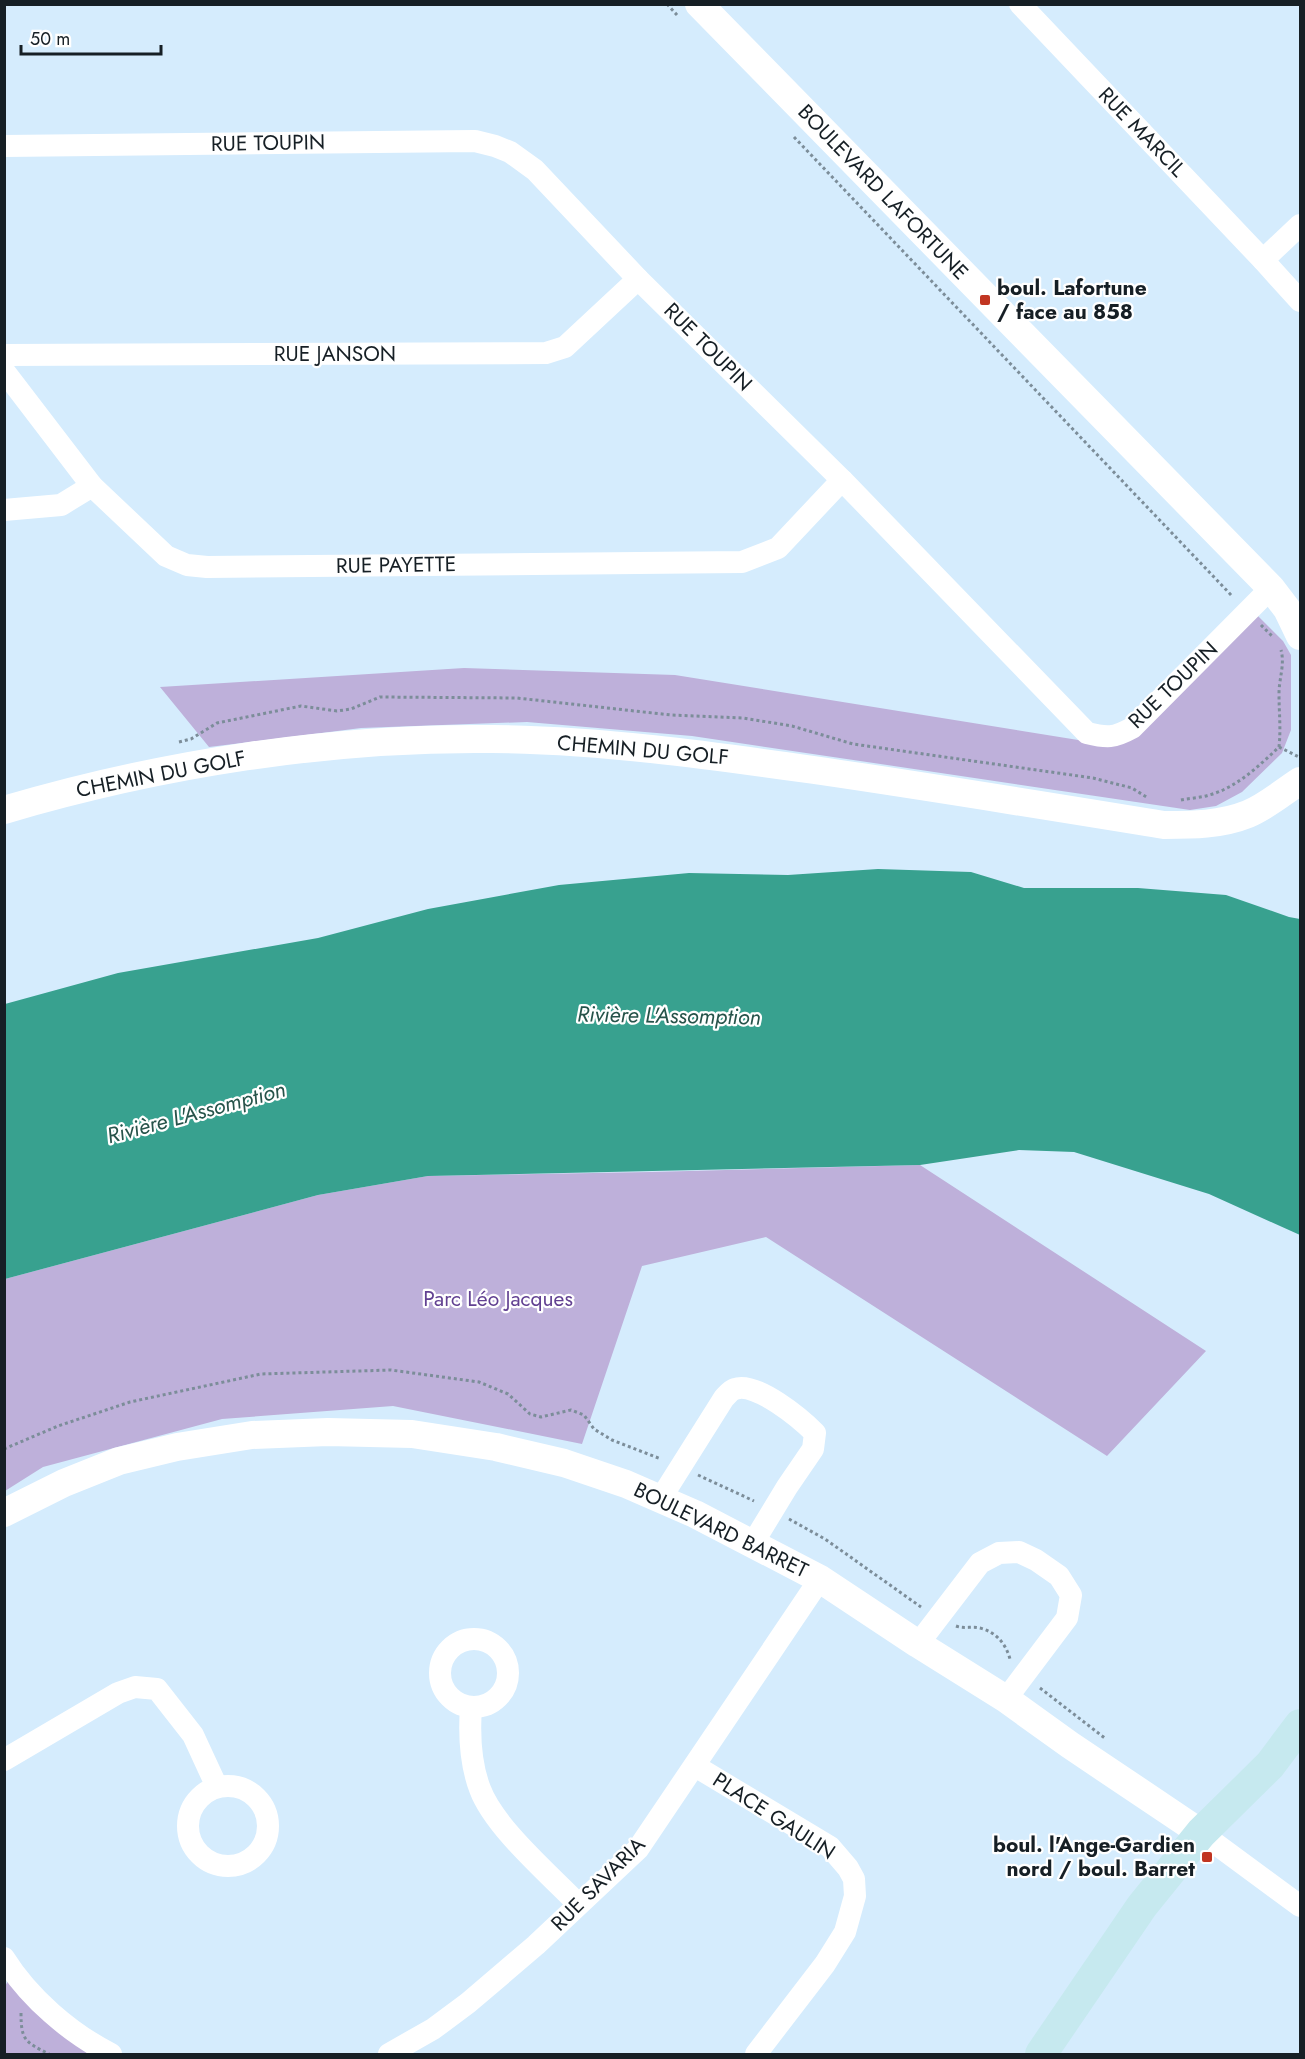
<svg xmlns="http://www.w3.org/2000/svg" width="1305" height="2059" viewBox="0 0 1305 2059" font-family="Jost,sans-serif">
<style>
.green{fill:#beb0da}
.water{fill:#38a18f}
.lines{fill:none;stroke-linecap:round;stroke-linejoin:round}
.path{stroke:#7c8d99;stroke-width:3;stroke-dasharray:3 3;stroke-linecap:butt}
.minor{stroke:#fff;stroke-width:22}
.tertiary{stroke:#fff;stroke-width:28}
.secondary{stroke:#c6e9ef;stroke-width:32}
.poi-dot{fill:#c13522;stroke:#fff;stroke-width:2}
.labels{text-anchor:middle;stroke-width:4.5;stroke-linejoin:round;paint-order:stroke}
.street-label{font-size:21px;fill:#161f25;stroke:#fff}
.poi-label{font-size:21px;font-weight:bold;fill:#161f25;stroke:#fff;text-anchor:start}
.park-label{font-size:21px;fill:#624192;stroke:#fff}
.water-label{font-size:22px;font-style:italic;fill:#26534a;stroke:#fff}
</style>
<rect width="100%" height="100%" fill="#d5ecfd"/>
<g class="green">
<polygon points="1258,616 1283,641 1291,655 1291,730 1282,753 1242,792 1216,806 1190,810 692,736 527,722 361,728 209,747 160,687 464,668 675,675 1103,744"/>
<polygon points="920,1165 1206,1351 1107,1456 766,1237 642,1266 582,1444 393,1406 222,1419 43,1467 5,1491 5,1279 318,1195 428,1176 651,1172"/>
<polygon points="13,1973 111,2054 5,2054 5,1986"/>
</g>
<polygon class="water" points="878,869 971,872 1024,888 1138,888 1226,895 1289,917 1300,919 1300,1235 1209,1194 1074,1152 1019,1150 920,1165 428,1176 318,1195 5,1279 5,1004 118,973 318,938 428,909 559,885 689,873 788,875"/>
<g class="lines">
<g class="path">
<polyline points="667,4 677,15"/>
<polyline points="794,137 1233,597"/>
<polyline points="1261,625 1273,637"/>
<polyline points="179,742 191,739 217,723 301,706 337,711 351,709 380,697 517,698 671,715 743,718 792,726 853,744 1093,778 1132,788 1148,798"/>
<polyline points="1279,747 1299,757"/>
<path d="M1181,800C1190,798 1200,798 1209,795C1236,788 1259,766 1279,747C1281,728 1279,713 1279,694C1279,678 1285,665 1281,650"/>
<polyline points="4,1449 58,1426 130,1402 261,1374 391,1370 479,1382 508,1394 530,1414 541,1417 571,1410 584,1415 594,1429 612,1440 661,1459"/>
<polyline points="698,1475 754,1501"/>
<polyline points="789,1519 825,1539 921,1607"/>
<path d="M956,1626C964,1629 972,1626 980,1628C996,1632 1006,1644 1010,1659"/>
<polyline points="1040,1688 1106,1739"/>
<path d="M21,2013C21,2040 25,2042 49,2054"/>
</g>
<g class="minor">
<polyline points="1020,4 1263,260 1300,301"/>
<path d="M4,146L475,141L495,146L510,152L535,170L638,279L842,480L1087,733C1107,738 1114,738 1132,728L1271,588"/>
<polyline points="1263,260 1300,225"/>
<polyline points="4,355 546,353 565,347 638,279"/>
<polyline points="4,371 92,486 166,556 187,565 207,567 742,562 778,548 842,480"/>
<polyline points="4,510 61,505 92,486"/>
<path d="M661,1498L724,1398C727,1395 731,1390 735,1389C756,1381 801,1419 815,1433L813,1449L787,1487L753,1543"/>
<circle cx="474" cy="1673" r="34"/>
<polyline points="918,1644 980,1563 999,1553 1019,1552 1036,1560 1059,1576 1071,1595 1067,1618 1006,1699"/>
<path d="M471,1707C469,1735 470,1763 480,1789C494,1827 549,1874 578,1904"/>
<polyline points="4,1760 118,1693 135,1687 157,1689 193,1735 217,1787"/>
<polyline points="695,1766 830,1847 848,1868 854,1879 855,1896 845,1932 825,1964 756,2054"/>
<circle cx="228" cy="1826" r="40"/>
<polyline points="1201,1833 1300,1906"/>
<path d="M4,1958C29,1998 70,2033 111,2054"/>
<polyline points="389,2054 433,2029 468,2003 536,1945 638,1849 820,1579"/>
</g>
<g class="tertiary">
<polyline points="699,4 1271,588 1287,609 1300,636"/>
<path d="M4,810C160,764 330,737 492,739C600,740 708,755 814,770C931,787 1047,806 1164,825C1192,825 1221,825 1248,814C1267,806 1283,792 1300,781"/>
<polyline points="4,1513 64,1483 119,1461 177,1447 252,1435 328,1432 412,1434 496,1447 564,1463 626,1484 695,1514 820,1579 918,1644 1006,1699 1070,1745 1201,1833"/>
</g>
<polyline class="secondary" points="1041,2054 1142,1906 1201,1833 1270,1765 1300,1725"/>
</g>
<g class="poi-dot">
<rect x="979" y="294" width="12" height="12" rx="3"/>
<rect x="1201" y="1851" width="12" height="12" rx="3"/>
</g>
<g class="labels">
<g class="street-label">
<text transform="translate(1142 132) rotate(46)" y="7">RUE MARCIL</text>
<text transform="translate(268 143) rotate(-1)" y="7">RUE TOUPIN</text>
<text transform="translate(883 192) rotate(46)" y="7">BOULEVARD LAFORTUNE</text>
<text transform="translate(708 347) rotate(45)" y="7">RUE TOUPIN</text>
<text x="335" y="361">RUE JANSON</text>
<text transform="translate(396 565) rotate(-1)" y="7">RUE PAYETTE</text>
<text transform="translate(1173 685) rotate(-44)" y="7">RUE TOUPIN</text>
<text transform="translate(643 750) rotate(5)" y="7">CHEMIN DU GOLF</text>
<text transform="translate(161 774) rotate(-11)" y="7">CHEMIN DU GOLF</text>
<text transform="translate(721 1530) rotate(26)" y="7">BOULEVARD BARRET</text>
<text transform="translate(774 1816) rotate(33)" y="7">PLACE GAULIN</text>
<text transform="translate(598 1884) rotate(-45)" y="7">RUE SAVARIA</text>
</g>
<g class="poi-label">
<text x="997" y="295">boul. Lafortune<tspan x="997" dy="24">/ face au 858</tspan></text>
<text x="1195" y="1852" text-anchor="end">boul. l'Ange-Gardien<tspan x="1195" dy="24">nord / boul. Barret</tspan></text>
</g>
<g class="park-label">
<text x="498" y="1306">Parc Léo Jacques</text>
</g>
<g class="water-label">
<text transform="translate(669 1015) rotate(1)" y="8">Rivière L'Assomption</text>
<text transform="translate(196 1112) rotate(-15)" y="8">Rivière L'Assomption</text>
</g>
</g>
<rect width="1305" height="2059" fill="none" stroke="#161f25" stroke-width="12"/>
<path d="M21 45v9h140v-9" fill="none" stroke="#161f25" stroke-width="3"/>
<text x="30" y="45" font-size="18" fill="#161f25" stroke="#ffffff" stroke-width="4.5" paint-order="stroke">50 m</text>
</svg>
